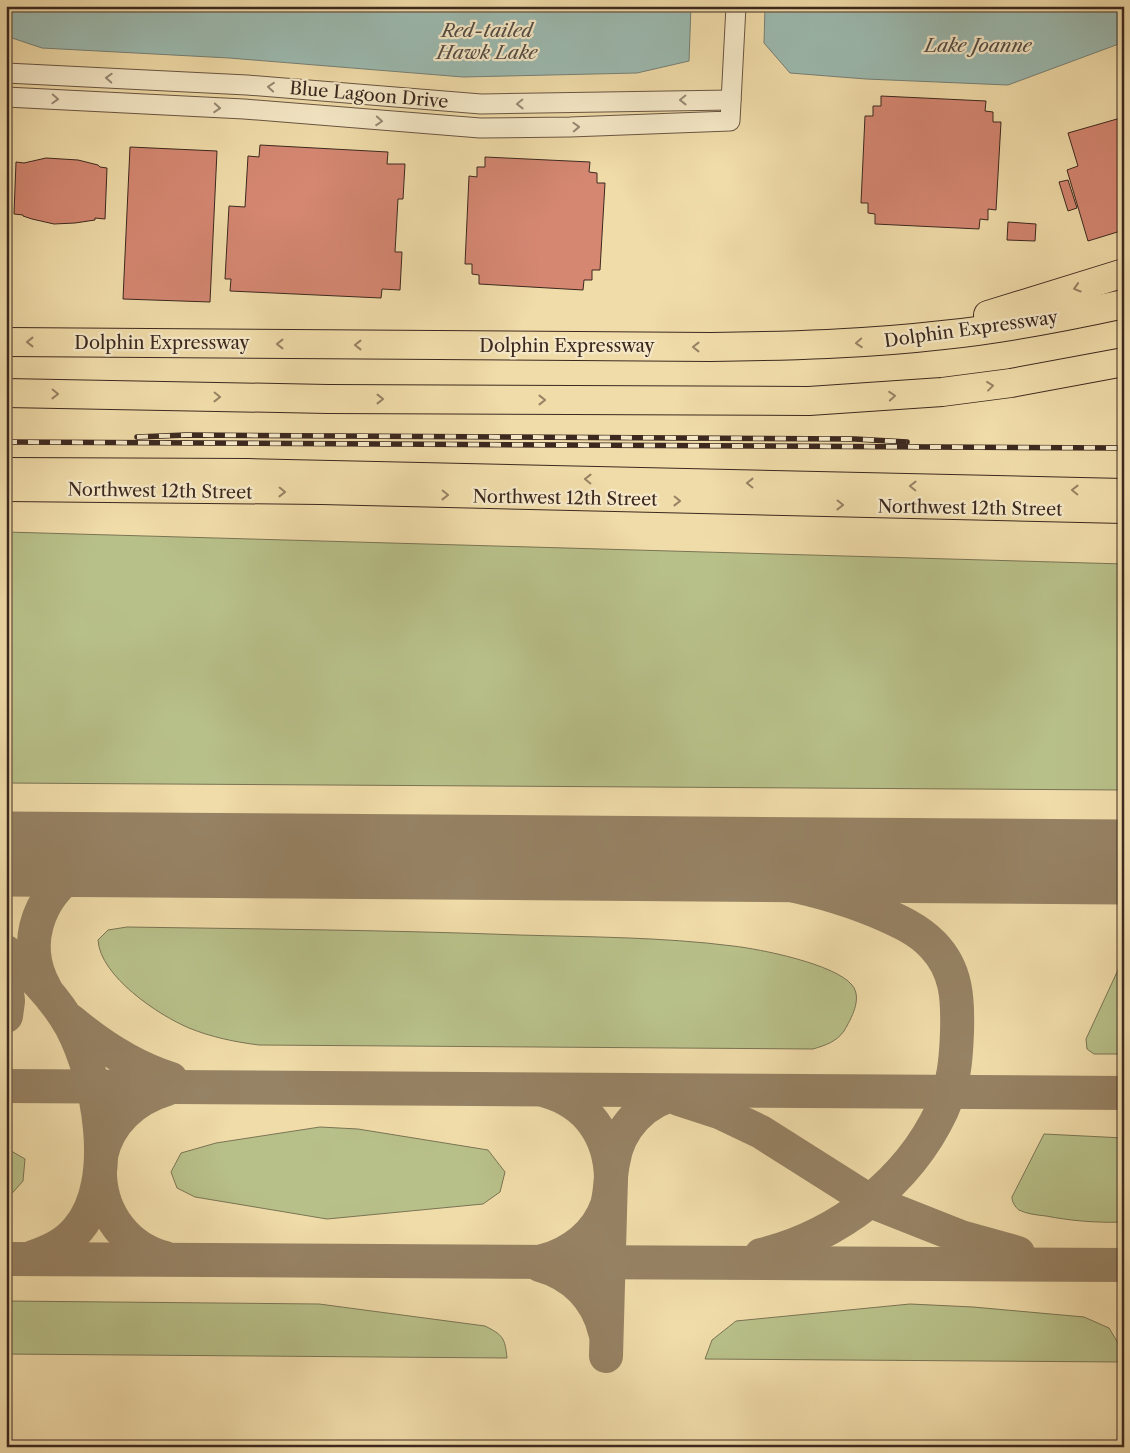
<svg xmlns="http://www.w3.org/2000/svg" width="1130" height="1453" viewBox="0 0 1130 1453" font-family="'Libre Caslon Text',serif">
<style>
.green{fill:#b8c089;stroke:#7a7454}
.water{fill:#9cbab0;stroke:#768076}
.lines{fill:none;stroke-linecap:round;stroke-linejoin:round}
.taxiway{stroke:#968264;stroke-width:34}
.runway{stroke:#968264;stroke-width:85}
.building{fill:#d58772;stroke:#3c281f}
.minor-casing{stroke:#695542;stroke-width:21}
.major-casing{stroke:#3c281f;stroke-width:26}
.highway-casing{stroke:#3c281f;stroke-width:30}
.minor{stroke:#f5e8c7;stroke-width:19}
.major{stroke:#f0dca9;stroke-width:24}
.highway{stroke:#f0dca9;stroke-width:28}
.rail-casing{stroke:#3c281f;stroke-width:5.5}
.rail{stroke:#f5e8c7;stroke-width:4;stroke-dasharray:11;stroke-linecap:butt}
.oneway{stroke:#988873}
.oneway2{stroke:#968264}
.labels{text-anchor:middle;stroke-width:4.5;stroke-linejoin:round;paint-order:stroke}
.street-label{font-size:18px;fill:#3c281f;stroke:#f5e8c7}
.water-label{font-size:19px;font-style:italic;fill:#544c43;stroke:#f5e8c7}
</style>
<rect width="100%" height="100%" fill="#f0dca9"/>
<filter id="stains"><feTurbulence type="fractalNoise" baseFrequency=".004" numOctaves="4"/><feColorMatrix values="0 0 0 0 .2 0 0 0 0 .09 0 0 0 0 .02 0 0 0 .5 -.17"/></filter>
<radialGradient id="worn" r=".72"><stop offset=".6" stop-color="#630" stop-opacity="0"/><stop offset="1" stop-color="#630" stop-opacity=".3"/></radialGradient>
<g class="green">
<polygon points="6,532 1124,564 1124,790 6,783"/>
<path d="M127,927C258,929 388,930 519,935C590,937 662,937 733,946C760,949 835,964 852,985C863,998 851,1019 844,1031C836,1042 826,1045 813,1049L259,1045C235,1042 211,1037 189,1028C158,1015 100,976 98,940L108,930Z"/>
<polygon points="1124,957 1124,1054 1094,1054 1087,1049 1086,1039"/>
<polygon points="320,1127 358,1129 488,1150 505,1172 500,1192 483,1204 327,1219 195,1197 177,1188 171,1172 181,1153 216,1143"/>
<path d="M1044,1134L1124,1138V1222C1097,1223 1072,1221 1046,1216C1037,1215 1027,1214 1019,1210C1015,1207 1012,1202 1012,1197Z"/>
<polygon points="6,1148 25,1159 23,1181 6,1200"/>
<path d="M6,1301L319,1304L485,1326C503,1335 505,1338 507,1358L6,1354Z"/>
<polygon points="910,1304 973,1307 1084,1317 1109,1328 1121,1348 1122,1362 705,1359 712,1340 736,1321"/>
</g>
<g class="water">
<polygon points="6,6 691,6 689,61 637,73 463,77 229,58 42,48 6,36"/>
<polygon points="765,6 1124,6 1124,42 1008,85 866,79 790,73 764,43"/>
</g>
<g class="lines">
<g class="taxiway">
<path d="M477,857C523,860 569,863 615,865C703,870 794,877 876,911C897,920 918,929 933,945C957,970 958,999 957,1032C956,1061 954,1083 942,1110C908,1183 838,1236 761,1255"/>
<path d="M6,952C31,973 55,998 71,1026C98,1077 119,1181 78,1229C66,1244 50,1251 33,1257"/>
<polyline points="6,983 8,1001 6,1016"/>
<path d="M45,988C19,942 41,886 88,865C108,857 132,857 153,855"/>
<path d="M71,1021C102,1047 133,1067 171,1079"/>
<polyline points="6,1086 1124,1093"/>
<path d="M546,1091C588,1103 610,1136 611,1178L606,1356"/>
<polyline points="679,1099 719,1112 761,1132 870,1201 961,1237 1018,1253"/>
<path d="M101,1156C108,1122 134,1099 167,1089"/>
<path d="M100,1176C102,1215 127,1248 165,1258"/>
<polyline points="6,1259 1124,1265"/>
<path d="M543,1261C572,1253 597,1234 607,1205C611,1191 610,1177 613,1163C618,1128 645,1099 680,1093"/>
<path d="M540,1265C573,1274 597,1298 605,1332"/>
</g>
<polyline class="runway" points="6,854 1124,862"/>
</g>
<g class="building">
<polygon points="881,96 986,101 985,111 993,112 993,122 1001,122 996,210 988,209 988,220 980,219 979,229 875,224 875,214 868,213 868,203 861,203 865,116 873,116 873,106 881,106"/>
<polygon points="1124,117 1124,230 1088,241 1067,170 1078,166 1068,133"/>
<polygon points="260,145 388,152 387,164 405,164 403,199 398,199 395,252 402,252 400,290 382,289 381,298 230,291 231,279 225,279 229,206 245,207 248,156 259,157"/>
<polygon points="130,147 217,151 210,302 123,299"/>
<polygon points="485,157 590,162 589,172 597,173 597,183 605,183 600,270 592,270 592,280 584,280 583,290 479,284 479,275 472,274 472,264 465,264 469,176 477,177 477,167 485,167"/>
<polygon points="46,158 78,160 98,165 100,167 107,168 105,219 95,218 95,220 75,223 54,224 32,219 23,216 23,215 14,214 16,162 24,163"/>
<polygon points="1068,180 1077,208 1068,211 1059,182"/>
<polygon points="1008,222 1036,224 1035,241 1007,240"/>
</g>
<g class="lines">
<g class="minor-casing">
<g id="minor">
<polyline points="6,73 247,85 481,104 731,100"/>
<polyline points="6,97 244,109 480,128 570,127 730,121 736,6"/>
</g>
</g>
<g class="major-casing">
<g id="major">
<polyline points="6,470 248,471 1124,491"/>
<polyline points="6,489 321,492 1124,511"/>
</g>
</g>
<g class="highway-casing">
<g id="highway">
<polyline points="988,315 1124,273"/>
<path d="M6,342L711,347C789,346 866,344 943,335C1004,329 1064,317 1124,304"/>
<polyline points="6,393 328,399 809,401 942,392 1011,383 1124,362"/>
</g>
</g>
<use href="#minor" class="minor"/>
<use href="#major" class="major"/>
<use href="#highway" class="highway"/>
<g class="rail-casing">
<g id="rail">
<polyline points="137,437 186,435 855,439 907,442"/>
<polyline points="6,442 1124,448"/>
</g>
</g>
<use href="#rail" class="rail"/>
</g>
<defs><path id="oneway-chevron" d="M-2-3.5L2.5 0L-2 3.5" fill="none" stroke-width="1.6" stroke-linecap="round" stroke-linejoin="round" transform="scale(1.25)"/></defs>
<g class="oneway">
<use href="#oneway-chevron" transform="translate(109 78) rotate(-177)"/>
<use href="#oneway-chevron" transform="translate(271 87) rotate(-175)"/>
<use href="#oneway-chevron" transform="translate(55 99) rotate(3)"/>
<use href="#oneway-chevron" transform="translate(683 100) rotate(179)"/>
<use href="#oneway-chevron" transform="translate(520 104) rotate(179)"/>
<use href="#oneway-chevron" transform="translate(217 108) rotate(4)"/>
<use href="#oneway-chevron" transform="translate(379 121) rotate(4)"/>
<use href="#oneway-chevron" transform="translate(576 127) rotate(-2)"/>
</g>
<g class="oneway2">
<use href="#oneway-chevron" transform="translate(1077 288) rotate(163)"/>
<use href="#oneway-chevron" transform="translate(30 342) rotate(-180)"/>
<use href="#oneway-chevron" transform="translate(859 343) rotate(176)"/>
<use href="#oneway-chevron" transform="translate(280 344) rotate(-180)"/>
<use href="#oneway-chevron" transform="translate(358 345) rotate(-180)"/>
<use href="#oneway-chevron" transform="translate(696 347) rotate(-180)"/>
<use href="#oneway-chevron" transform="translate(990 386) rotate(-7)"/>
<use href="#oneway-chevron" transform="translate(55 394) rotate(1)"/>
<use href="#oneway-chevron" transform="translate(892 396) rotate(-4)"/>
<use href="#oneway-chevron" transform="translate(217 397) rotate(1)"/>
<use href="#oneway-chevron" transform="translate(380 399)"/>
<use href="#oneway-chevron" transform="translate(542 400)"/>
<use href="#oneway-chevron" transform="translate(588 479) rotate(-179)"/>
<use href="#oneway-chevron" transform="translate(750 483) rotate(-179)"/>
<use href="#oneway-chevron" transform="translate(913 486) rotate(-179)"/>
<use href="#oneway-chevron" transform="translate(1075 490) rotate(-179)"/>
<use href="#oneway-chevron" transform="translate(282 492) rotate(1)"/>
<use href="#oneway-chevron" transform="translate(445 495) rotate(1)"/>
<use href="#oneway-chevron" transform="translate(677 501) rotate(1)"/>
<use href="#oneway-chevron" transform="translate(840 505) rotate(1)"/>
</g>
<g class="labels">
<g class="street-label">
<text transform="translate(369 95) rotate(5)" y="6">Blue Lagoon Drive</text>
<text transform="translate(971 329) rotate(-8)" y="6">Dolphin Expressway</text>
<text x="162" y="349">Dolphin Expressway</text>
<text x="567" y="352">Dolphin Expressway</text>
<text transform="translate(160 491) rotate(1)" y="6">Northwest 12th Street</text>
<text transform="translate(565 498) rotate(1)" y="6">Northwest 12th Street</text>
<text transform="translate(970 508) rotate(1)" y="6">Northwest 12th Street</text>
</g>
<g class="water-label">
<text x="487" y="37">Red-tailed<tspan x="487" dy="22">Hawk Lake</tspan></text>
<text x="978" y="52">Lake Joanne</text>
</g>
</g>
<rect width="1130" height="1453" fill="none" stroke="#f0dca9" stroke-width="25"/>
<rect x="8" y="8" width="1115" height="1438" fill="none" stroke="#3c281f" stroke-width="2.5"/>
<rect x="12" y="12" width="1105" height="1428" fill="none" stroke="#3c281f"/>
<rect width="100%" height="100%" filter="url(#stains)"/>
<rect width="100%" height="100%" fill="url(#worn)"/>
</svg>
